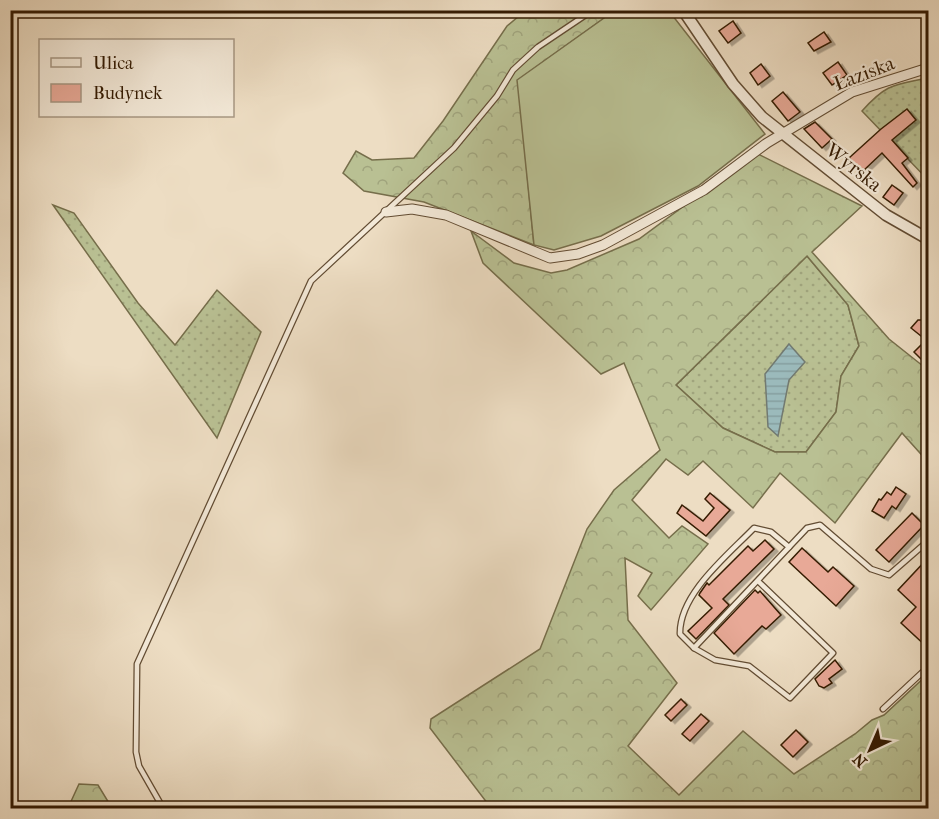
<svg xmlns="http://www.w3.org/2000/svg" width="939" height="819" viewBox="0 0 939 819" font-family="'IM FELL French Canon',serif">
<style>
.grass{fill:url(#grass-dots);stroke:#766e4b;stroke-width:1.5}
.forest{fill:url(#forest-crowns);stroke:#766e4b;stroke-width:1.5;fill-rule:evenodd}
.garden{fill:#b9c093;stroke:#766e4b;stroke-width:1.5}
.water{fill:url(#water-rules);stroke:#727a71;stroke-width:1.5}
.building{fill:#e8a997;stroke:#341b03;stroke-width:1.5;filter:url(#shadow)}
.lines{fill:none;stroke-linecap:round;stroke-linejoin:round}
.service-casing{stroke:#624c33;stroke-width:7}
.minor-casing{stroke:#624c33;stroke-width:11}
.tertiary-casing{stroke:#624c33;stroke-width:13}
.service{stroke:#f3e9d8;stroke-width:4.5}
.minor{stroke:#f3e9d8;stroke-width:9}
.tertiary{stroke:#f3e9d8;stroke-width:10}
.labels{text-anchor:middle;stroke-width:4.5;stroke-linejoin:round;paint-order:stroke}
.street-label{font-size:20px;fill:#341b03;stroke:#f3e9d8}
</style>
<defs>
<pattern id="grass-dots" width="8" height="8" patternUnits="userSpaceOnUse" patternTransform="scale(1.5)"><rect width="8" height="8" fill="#b9c093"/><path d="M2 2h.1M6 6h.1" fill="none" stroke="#a0a47d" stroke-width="1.8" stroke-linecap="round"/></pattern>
<pattern id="forest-crowns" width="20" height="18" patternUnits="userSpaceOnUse" patternTransform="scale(1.5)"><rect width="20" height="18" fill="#b9c093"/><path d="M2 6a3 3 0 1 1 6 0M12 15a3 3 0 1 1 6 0" fill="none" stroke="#a0a47d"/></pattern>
<pattern id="water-rules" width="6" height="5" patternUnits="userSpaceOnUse" patternTransform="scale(1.5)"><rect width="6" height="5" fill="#9bbabb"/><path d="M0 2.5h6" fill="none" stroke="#869f9f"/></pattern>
<filter id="shadow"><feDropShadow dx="4" dy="2.5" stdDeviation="0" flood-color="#0004"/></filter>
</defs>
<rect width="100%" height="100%" fill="#edddc3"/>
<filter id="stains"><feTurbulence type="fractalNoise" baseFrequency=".00333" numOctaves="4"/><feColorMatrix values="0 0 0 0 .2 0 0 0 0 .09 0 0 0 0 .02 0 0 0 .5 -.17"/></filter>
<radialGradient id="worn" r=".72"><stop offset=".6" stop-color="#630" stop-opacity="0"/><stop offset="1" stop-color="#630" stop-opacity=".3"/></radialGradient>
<g class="grass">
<path d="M928,78V180L862,111C887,83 894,85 928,78Z"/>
<polygon points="53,205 74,213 138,303 175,345 217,290 261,332 217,438"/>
<polygon points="807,256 848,305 859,346 841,376 836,412 806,452 775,452 723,428 676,385"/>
</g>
<g class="forest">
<polygon points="525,11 614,11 518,80 534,245 424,202 364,191 343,173 356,151 372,160 414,158 443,121 507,26"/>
<path d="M756,153L862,206L812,252L889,339L928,370V462L902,433L835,523L780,473L753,508L703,461L688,475L666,459L632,500L669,538L682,526L708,544L651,610L638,596L652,573L625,558L628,620L677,683L628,746L679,795L743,731L794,774L855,734L872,720L884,715L928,674V805L925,808H491L430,728L431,719L540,649L587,529L614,490L660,450L624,363L601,374L483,263L471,231L514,263L551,273L567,270L639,239ZM807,256L848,305L859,346L841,376L836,412L806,452H775L723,428L676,385Z"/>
<polygon points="79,784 98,785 112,808 68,808"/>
</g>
<polygon class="garden" points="614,11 669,11 765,134 698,186 601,236 554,250 534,245 517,80"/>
<polygon class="water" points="789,344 805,362 789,380 778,436 768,427 765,374"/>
<g class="building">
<polygon points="733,21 741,33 728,43 719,31"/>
<polygon points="824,32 831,42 814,51 808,43"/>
<polygon points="838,62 847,75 832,85 823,73"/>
<polygon points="761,64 770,76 758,85 750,73"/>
<polygon points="783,92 800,112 788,121 772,101"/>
<polygon points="907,109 916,120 892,140 908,158 902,163 917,183 913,187 882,153 862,172 849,158 881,129"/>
<polygon points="815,122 832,139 822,148 804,129"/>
<polygon points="892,185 903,193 894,205 883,197"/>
<polygon points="918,320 921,320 928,326 928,352 921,359 914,352 926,340 911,328"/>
<polygon points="896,487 906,494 896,509 892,506 884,518 872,511 879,499 881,500 887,492 891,495"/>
<polygon points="710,493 730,510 706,536 677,513 682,505 703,521 714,508 705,499"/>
<polygon points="912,513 924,525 889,562 876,550"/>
<polygon points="765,540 774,549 723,599 729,605 696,639 688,631 712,608 699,595 700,593 707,583 709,585 748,546 753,551"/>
<polygon points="802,548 828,572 833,567 854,586 836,606 789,562"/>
<polygon points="928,558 928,648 901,623 916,607 898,590"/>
<polygon points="755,590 758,593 760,591 781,615 766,629 762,626 734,654 714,633"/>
<polygon points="835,660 842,669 829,679 832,683 824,688 819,686 815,679"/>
<polygon points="681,699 687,705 671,721 665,715"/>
<polygon points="701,714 709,721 690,741 682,734"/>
<polygon points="796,730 808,742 793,757 781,745"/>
</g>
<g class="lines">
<g class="service-casing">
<g id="service">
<polyline points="758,581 833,653 790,698 749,666 715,660 694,648 807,528 820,525 871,569 889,575 928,541"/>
<path d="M694,648L680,634C679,594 728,555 754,528L771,532L789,547"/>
<polyline points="883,709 928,667"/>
<polyline points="163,808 139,766 136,752 137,664 311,281 454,148 497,96 513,70 526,58 538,47 593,10"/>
</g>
</g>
<g class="minor-casing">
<polyline id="minor" points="386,212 412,209 446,215 550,258 578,254 603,245 704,190 767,143 852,92 928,68"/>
</g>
<g class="tertiary-casing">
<polyline id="tertiary" points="683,10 733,84 762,117 886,215 928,239"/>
</g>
<use href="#service" class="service"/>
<use href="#minor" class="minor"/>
<use href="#tertiary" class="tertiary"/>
</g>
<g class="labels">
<g class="street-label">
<text transform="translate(864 73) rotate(-21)" y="7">Łaziska</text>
<text transform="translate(854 167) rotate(38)" y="7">Wyrska</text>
</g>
</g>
<rect width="939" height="819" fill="none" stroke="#edddc3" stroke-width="36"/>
<rect x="12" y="12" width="915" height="795" fill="none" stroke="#341b03" stroke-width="3"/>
<rect x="18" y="18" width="903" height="783" fill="none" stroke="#341b03" stroke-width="1.5"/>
<rect x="39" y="39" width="195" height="78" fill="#f3e9d8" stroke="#a79783" stroke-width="1.5"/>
<rect x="51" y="58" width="30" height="9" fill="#f3e9d8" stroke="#a79783" stroke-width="1.5"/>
<text x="93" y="69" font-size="18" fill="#341b03">Ulica</text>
<rect x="51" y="84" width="30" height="18" fill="#e8a997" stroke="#a79783" stroke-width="1.5"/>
<text x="93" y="99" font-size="18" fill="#341b03">Budynek</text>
<g transform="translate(870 750) rotate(224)" stroke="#f3e9d8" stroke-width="4.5" paint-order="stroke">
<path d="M0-4.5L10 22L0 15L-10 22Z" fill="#341b03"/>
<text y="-9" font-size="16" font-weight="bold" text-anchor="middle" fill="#341b03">N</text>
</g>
<rect width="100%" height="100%" filter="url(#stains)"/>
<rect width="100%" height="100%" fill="url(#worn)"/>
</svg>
